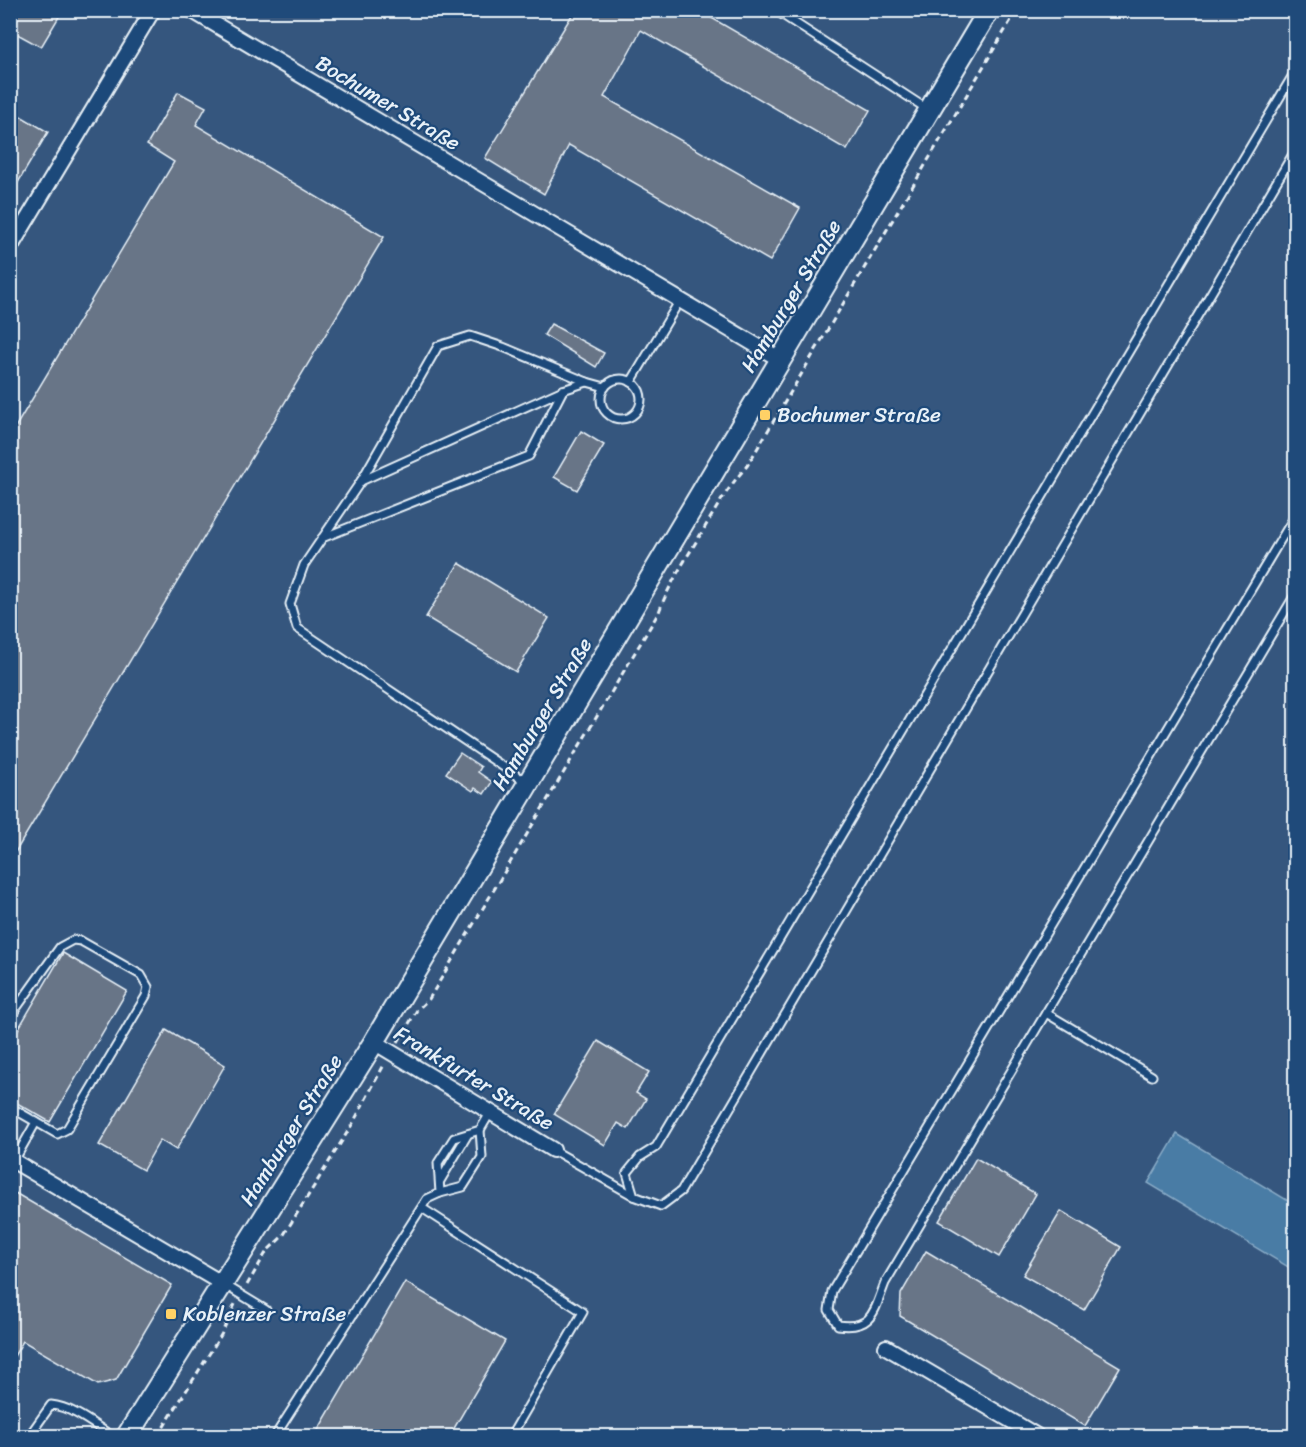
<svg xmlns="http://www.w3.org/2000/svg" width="1306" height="1447" viewBox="0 0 1306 1447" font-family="Sriracha,sans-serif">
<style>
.built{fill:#35577e}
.water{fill:#487ba5;stroke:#88aac6;stroke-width:1.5}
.building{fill:#687487;stroke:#e8f1f8;stroke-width:1.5}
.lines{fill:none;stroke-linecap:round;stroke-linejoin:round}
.lane-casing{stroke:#e8f1f8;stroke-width:11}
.street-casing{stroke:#e8f1f8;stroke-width:18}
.secondary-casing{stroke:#e8f1f8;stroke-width:24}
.path{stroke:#e8f1f8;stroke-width:3;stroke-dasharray:6 4.5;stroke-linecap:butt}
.lane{stroke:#1f4a7a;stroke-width:7}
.street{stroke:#1f4a7a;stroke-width:14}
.secondary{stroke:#1f4a7a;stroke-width:20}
.poi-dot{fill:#ffd166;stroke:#1f4a7a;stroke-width:2}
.labels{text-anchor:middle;stroke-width:4.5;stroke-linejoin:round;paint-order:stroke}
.street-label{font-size:21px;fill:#e8f1f8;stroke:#1f4a7a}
.poi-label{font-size:21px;fill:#e8f1f8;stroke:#1f4a7a;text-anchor:start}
</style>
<rect width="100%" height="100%" fill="#1f4a7a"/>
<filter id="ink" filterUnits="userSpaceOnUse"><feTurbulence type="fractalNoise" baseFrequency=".0167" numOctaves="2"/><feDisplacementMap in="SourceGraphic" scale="12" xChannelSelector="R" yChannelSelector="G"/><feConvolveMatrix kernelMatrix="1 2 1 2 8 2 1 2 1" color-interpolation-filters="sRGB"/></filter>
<g filter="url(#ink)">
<polygon class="built" points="10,11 1295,11 1295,1436 11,1436"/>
<polygon class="water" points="1177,1134 1295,1205 1295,1271 1148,1183"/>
<g class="building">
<polygon points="10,10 63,10 41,47 10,30"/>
<polygon points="575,10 698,10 870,110 847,150 641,30 604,97 800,208 770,261 569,145 544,194 485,158"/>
<polygon points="178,92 206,107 196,125 384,237 10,861 10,436 174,162 147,145"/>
<polygon points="17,114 48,132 10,196 10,124"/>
<polygon points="551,324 604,353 596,367 544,335"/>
<polygon points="581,431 604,445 577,490 554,477"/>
<polygon points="459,563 549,618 516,672 426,617"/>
<polygon points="460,753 481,767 478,772 492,782 484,794 475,788 473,791 446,773"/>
<polygon points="63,953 127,991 50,1122 10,1099 10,1043"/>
<polygon points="166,1030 225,1065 176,1150 160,1140 143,1170 99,1145"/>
<polygon points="598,1041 649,1072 636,1093 646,1099 628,1129 618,1123 605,1145 554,1114"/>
<polygon points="976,1158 1036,1194 999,1257 939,1221"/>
<polygon points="10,1190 172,1285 116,1380 98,1385 23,1341 10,1363"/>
<polygon points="1061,1211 1121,1247 1084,1310 1023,1275"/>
<polygon points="926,1251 1120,1367 1085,1426 900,1316 901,1294"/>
<polygon points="405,1282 505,1341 449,1437 314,1437"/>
</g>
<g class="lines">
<g class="lane-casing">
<g id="lane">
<polyline points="775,10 927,109"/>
<polyline points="1296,70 656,1147 640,1157 627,1173 634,1196 661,1206 681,1191 1296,149"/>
<circle cx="621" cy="399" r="20"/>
<polyline points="631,382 680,300"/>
<polyline points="361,481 563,390 587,382"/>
<path d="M1296,514L832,1291L829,1310L838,1325C873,1330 874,1311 885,1283L1296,593"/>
<polyline points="322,538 529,456 563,390"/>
<polyline points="526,782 297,628 290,604 304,565 361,481 438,346 470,336 503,347 587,382 605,387"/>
<polyline points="1046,1013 1152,1076"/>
<polyline points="10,1017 60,947 73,940 81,941 141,975 148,987 146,996 67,1129 57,1134 10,1107"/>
<polyline points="553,1150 634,1196"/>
<polyline points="14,1161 36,1122"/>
<polyline points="440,1181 468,1134"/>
<polyline points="440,1193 463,1187 482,1157 480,1130"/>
<polyline points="422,1208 583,1312 511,1436"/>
<polyline points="225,1285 266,1310"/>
<path d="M29,1436L51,1405C73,1407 94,1425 112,1436"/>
<polyline points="275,1436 427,1199 440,1193 438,1163 454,1138 480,1130 490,1113"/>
</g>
</g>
<g class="street-casing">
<g id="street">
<polyline points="191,10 781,360"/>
<polyline points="10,248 153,10"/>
<polyline points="374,1042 553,1150"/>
<polyline points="10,1159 223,1284"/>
<polyline points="886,1347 1037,1436"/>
</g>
</g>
<g class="secondary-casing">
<polyline id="secondary" points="127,1436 374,1042 989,10"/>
</g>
<g class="path">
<path d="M398,1042L417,1010L429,999L659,612C668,587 682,565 696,542C712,516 726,489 747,466L1017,10"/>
<polyline points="247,1285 267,1251 283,1236 316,1183 353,1123 385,1063"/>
<polyline points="158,1436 221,1335 235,1304"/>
</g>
<use href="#lane" class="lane"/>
<use href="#street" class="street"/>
<use href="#secondary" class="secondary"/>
</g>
</g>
<g class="poi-dot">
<rect x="759" y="409" width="12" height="12" rx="3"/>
<rect x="165" y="1308" width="12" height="12" rx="3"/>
</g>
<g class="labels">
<g class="street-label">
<text transform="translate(388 103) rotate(31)" y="7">Bochumer Straße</text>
<text transform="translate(791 296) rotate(-59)" y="7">Hamburger Straße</text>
<text transform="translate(542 714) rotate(-59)" y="7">Hamburger Straße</text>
<text transform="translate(474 1078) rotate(31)" y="7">Frankfurter Straße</text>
<text transform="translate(291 1130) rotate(-58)" y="7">Hamburger Straße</text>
</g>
<g class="poi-label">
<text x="777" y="422">Bochumer Straße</text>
<text x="183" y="1321">Koblenzer Straße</text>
</g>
</g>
<rect width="1306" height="1447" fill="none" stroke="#1f4a7a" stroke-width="36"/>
<rect x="18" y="18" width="1270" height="1411" fill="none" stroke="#e8f1f8" stroke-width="2" filter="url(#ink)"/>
</svg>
